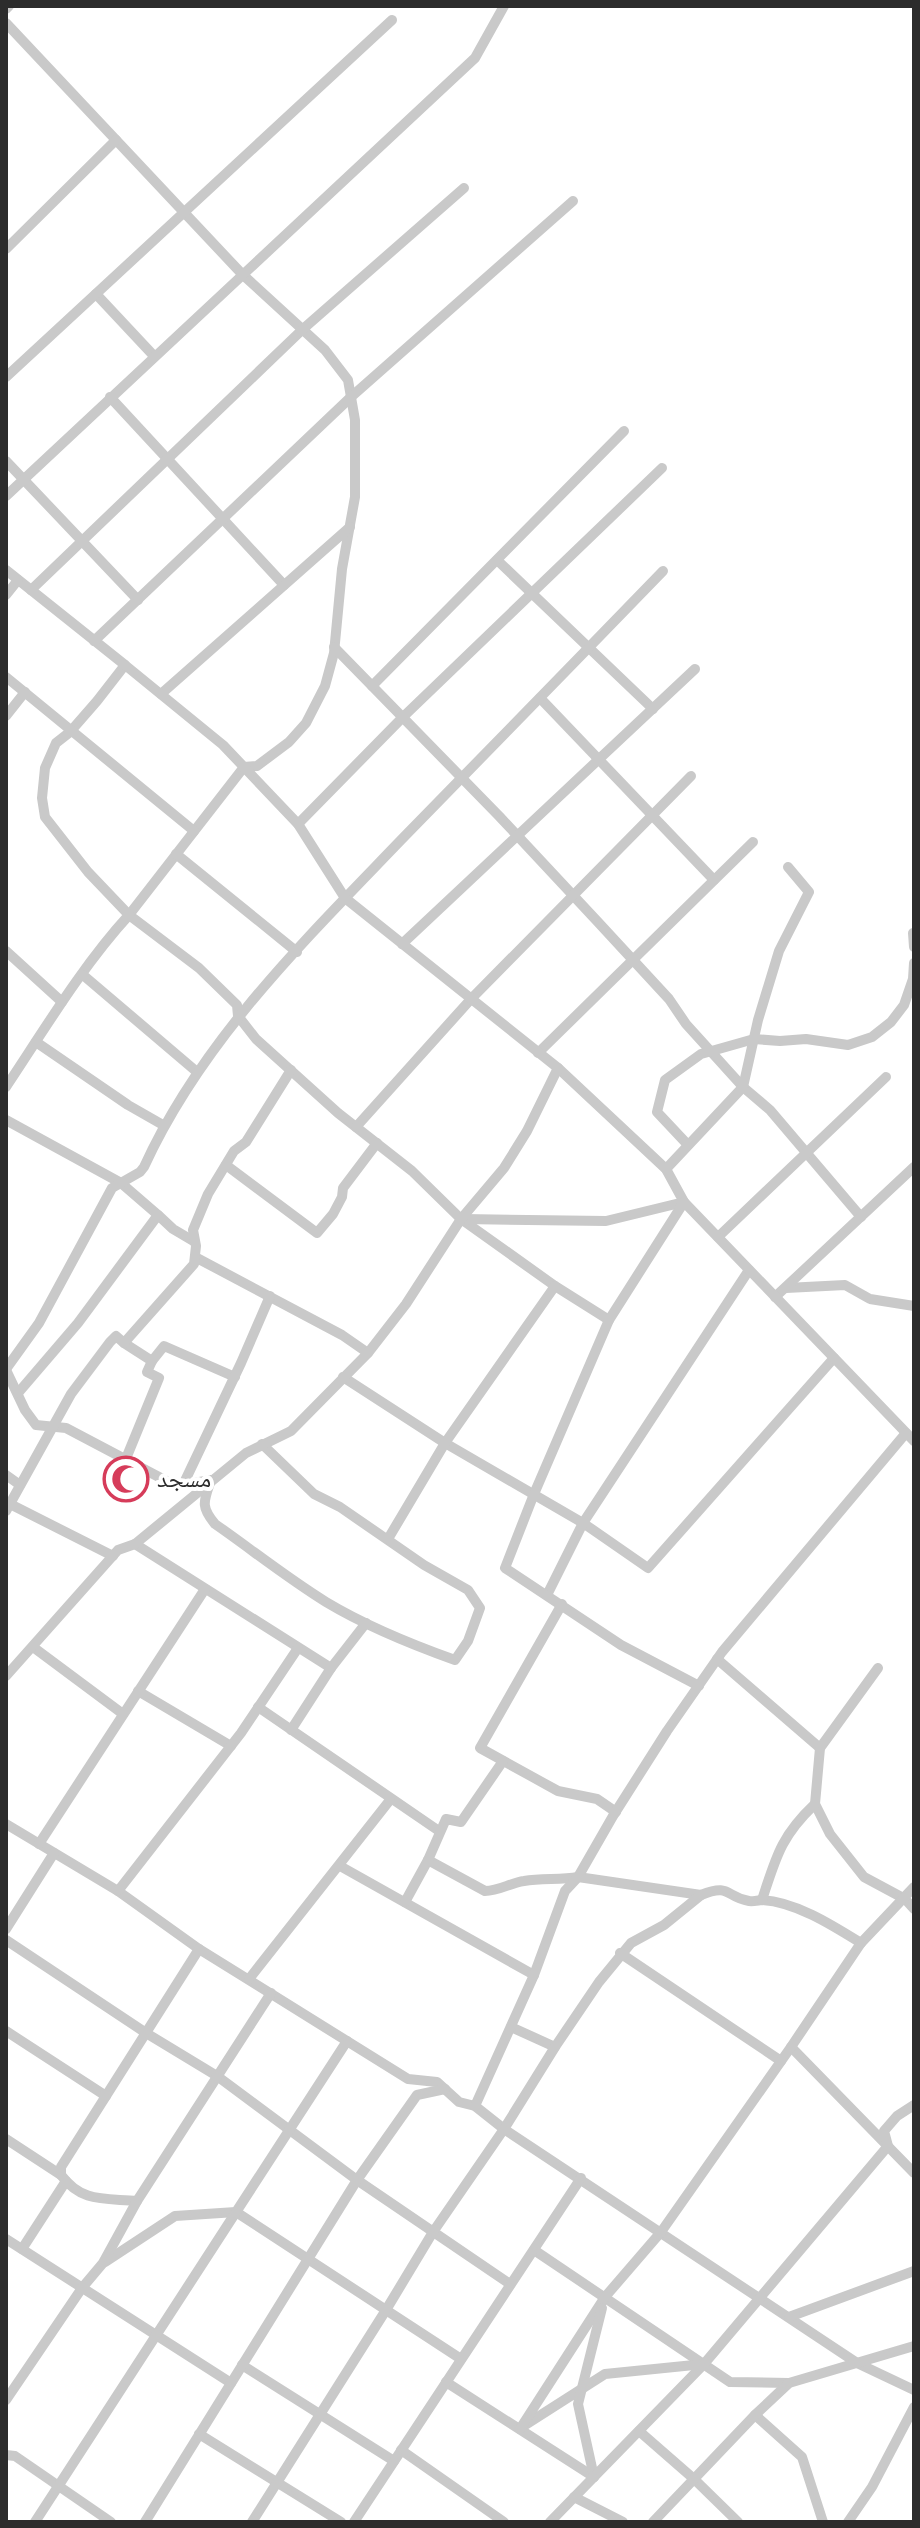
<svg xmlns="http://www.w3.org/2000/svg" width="920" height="2528" viewBox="0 0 920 2528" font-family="'Source Sans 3','Noto Naskh Arabic',sans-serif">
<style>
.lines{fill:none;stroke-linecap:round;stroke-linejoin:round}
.minor{stroke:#c9c9c9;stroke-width:10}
.labels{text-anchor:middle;stroke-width:8;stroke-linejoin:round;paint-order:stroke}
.poi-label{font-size:24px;fill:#2c2c2c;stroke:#fff;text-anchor:start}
</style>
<rect width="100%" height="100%" fill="#fff"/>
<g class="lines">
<g class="minor">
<polyline points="6,9 9,6"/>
<polyline points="6,23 242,274 325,350 348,380 355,420 355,497 342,569 334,653 325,686 306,723 289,742 257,766 244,767 129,915 199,968 237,1005 238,1016 256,1039 338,1113 412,1171 461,1219 555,1286 609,1320"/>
<polyline points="6,249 116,140"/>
<polyline points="96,294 154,356"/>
<polyline points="6,377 392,20"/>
<polyline points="110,397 284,585"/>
<polyline points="6,461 138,600"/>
<polyline points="6,496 475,58 504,6"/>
<polyline points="497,560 653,709"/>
<path d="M6,570L125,665L97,701L70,732L56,743L45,768L42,798L45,817L88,872L129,915C83,965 44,1030 6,1087"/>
<polyline points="31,590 303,329 464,188"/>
<polyline points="6,595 18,580"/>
<polyline points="94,641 351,397 573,201"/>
<polyline points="334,647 499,816 597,921 669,999 686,1024 743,1087 770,1110 861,1217"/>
<polyline points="6,677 194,831"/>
<polyline points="372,686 624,431"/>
<polyline points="161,694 350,527"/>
<polyline points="540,698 714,880"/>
<polyline points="6,716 25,692"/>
<polyline points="298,824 403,717 662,468"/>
<polyline points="176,854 297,952"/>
<polyline points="913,933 914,947"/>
<polyline points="402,944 695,669"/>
<polyline points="6,951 62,1002"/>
<polyline points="83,975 197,1072"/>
<polyline points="36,1042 128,1105 163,1125"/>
<polyline points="538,1053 753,842"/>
<polyline points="6,1120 121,1183 158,1215"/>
<polyline points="356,1127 471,999 691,776"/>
<polyline points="688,1145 657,1112 665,1080 701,1054 754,1039 780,1041 806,1039 848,1045 872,1037 891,1022 904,1005 913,979 914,963"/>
<polyline points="226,1165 317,1233 333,1214 342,1197 343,1188 377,1143"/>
<polyline points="666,1169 743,1087 758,1020 779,951 809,892 788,867"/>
<polyline points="463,1219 606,1221 684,1202 666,1169 558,1068"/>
<polyline points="718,1237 886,1077"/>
<polyline points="195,1257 342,1335 368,1353"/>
<polyline points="786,1288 845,1285 870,1299 914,1306"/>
<polyline points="775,1297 914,1167"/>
<polyline points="124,1343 152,1361 147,1372 159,1378 125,1461"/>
<polyline points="152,1361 164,1346 235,1377"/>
<path d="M6,1369L39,1323L112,1188L140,1172L144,1167C202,1040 305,940 401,840C489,750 576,661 663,571"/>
<path d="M6,1370L25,1410L36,1425L66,1428L176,1486L211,1480C204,1501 200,1506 215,1524C251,1549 287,1578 326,1602C366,1626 410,1644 455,1660L468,1641L480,1608L468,1590L424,1565L340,1507L314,1494L262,1444"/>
<polyline points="343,1377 445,1443 583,1523 648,1568 834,1358"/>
<polyline points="18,1393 78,1323 158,1215 173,1229 195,1242"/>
<polyline points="6,1475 20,1485"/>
<polyline points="183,1485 241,1363 270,1296"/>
<polyline points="10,1504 113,1556"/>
<polyline points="6,1511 71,1394 110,1342 116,1336 124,1343 194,1264 196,1246 193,1230 208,1194 234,1151 246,1142 291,1070"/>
<polyline points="388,1539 445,1443 555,1286"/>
<polyline points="135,1544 331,1668"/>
<polyline points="547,1595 583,1523 749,1270"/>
<polyline points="562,1604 480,1748 558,1791 597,1799 616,1812"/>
<polyline points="33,1647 123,1714"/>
<polyline points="717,1659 820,1748"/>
<polyline points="878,1668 820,1748 815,1804 830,1834 864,1877 905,1899 914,1909"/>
<polyline points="6,1676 118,1550 135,1544 246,1453 291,1431 368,1353 406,1304 461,1219 504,1168 527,1131 558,1068 345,898 298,824 223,745 125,665"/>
<polyline points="699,1686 621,1645 505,1568 534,1494 609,1320 684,1202 914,1441"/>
<polyline points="138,1691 231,1746"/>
<polyline points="258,1707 439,1831"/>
<polyline points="291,1730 331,1668 366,1623"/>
<polyline points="6,1824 118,1891 199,1949 408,2079 437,2082 459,2102 475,2106 504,2129 857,2363 914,2390"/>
<polyline points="39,1844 205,1589"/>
<path d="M428,1860L485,1891C499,1891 510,1883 524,1881C542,1878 560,1880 578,1877L701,1895C731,1883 725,1897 749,1901C751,1902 760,1900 762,1900C796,1902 832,1925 861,1943"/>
<polyline points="340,1866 534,1975"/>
<polyline points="118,1891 241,1733 298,1648"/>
<path d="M762,1900C776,1857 781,1836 815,1804"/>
<polyline points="405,1902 428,1860 446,1819 461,1822 503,1761"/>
<polyline points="6,1929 54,1853"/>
<polyline points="6,1940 146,2033 217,2076 357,2180 510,2284"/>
<polyline points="620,1953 781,2061"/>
<polyline points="249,1979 390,1800"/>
<polyline points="511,2027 555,2047"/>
<polyline points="6,2031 106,2096"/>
<polyline points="791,2047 914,2173"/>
<polyline points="475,2106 534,1975 565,1891 578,1877 613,1816 667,1731 722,1652 906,1433"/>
<polyline points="6,2139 61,2175"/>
<path d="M137,2201C104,2198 82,2203 61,2175V2167L199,1949"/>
<polyline points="6,2239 231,2383"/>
<polyline points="22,2249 66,2181"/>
<polyline points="534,2250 730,2382 789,2383"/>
<polyline points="105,2262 175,2216 236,2212 461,2359"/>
<polyline points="789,2317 914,2271"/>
<polyline points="242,2365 394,2461"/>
<polyline points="446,2382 594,2477"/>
<polyline points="6,2400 82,2288 103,2263 137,2201 271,1993"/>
<polyline points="755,2415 802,2457 823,2522"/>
<polyline points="522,2427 605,2374 704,2364"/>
<polyline points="520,2429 605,2297 661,2232 791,2047 861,1943 914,1887"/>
<polyline points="639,2431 694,2479 738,2522"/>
<polyline points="199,2434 341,2522"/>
<polyline points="401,2450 504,2522"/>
<polyline points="6,2455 15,2456 111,2522"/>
<polyline points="594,2477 578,2404 602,2308"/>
<polyline points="574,2497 623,2522"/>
<polyline points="35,2522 347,2041"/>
<polyline points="145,2522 357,2180 417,2095 445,2089"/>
<polyline points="252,2522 386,2310 433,2232 504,2129 555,2047 599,1982 631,1943 664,1925 701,1895"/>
<polyline points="354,2522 581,2178"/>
<polyline points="550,2522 704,2364 888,2146 884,2131 897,2116 914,2105"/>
<polyline points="653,2522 755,2415 789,2383 914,2346"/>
<polyline points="848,2522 872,2487 914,2407"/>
</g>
</g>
<defs>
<g id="mosque-ring" transform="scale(2.3)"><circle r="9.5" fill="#fff" stroke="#d63c5a" stroke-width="1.5"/><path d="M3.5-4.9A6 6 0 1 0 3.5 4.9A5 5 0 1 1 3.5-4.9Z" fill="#d63c5a"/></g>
</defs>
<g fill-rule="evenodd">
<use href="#mosque-ring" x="126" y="1479"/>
</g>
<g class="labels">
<g class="poi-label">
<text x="157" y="1487">مسجد</text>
</g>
</g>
<rect width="920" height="2528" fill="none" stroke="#2c2c2c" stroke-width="16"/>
</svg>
